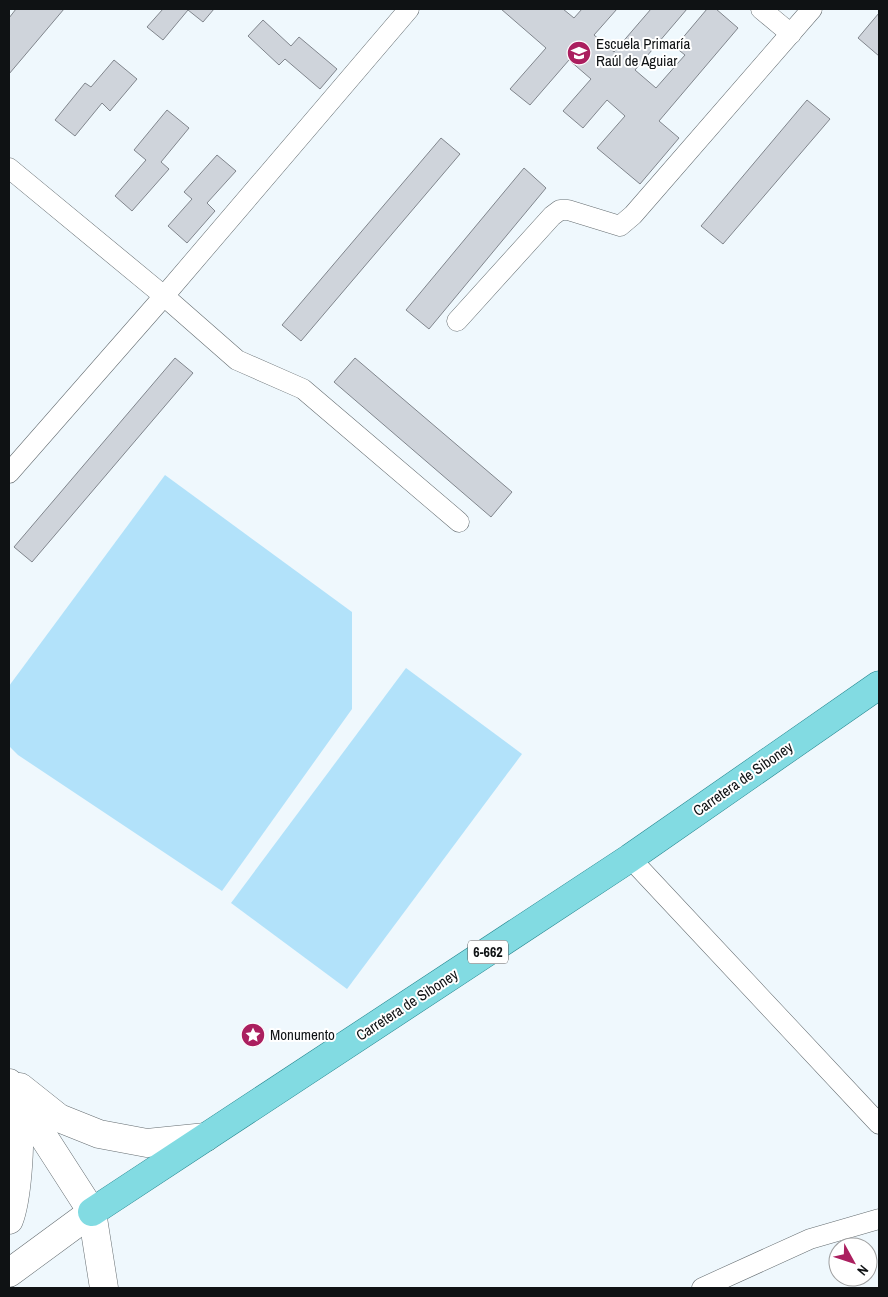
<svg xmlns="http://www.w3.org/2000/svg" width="888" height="1297" viewBox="0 0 888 1297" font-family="'Archivo Narrow',sans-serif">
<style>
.garden{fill:#b2e2fa}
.building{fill:#cfd4db;stroke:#81868d}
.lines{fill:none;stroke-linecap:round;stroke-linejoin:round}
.street-casing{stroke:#656d71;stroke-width:21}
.secondary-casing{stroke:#656d71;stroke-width:29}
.primary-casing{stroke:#24858e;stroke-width:29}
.street{stroke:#fff;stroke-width:20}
.secondary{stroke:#fff;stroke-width:28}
.primary{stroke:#82dbe2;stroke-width:28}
.labels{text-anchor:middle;stroke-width:4;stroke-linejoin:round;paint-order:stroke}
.shield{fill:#fff;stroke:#57595a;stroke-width:1}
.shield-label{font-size:14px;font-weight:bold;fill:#0f1214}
.poi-label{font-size:15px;fill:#0f1214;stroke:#fff;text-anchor:start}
.street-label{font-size:15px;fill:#0f1214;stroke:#fff}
</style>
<rect width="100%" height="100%" fill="#eff8fd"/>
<g class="garden">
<polygon points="165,475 352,612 352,709 222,891 18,755 9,746 9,686"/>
<polygon points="406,668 522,754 347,989 231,903"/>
</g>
<g class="building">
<polygon points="16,9 64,9 9,74 9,18"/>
<polygon points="163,9 214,9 203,22 188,10 163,40 147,27"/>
<polygon points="501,9 563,9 574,18 582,9 617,9 594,35 614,52 651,9 687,9 635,70 656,88 685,55 675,47 707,9 716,9 738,28 659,121 679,138 640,184 597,148 625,116 607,100 583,128 563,111 591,79 569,60 530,105 510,89 546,48"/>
<polygon points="879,13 879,56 858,38"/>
<polygon points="263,20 291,46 299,37 337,69 320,89 285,59 279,65 248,36"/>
<polygon points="114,60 137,79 110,111 102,103 75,136 55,120 85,83 91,87"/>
<polygon points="807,100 830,119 723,244 701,226"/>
<polygon points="167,110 189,128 161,162 169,169 132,211 115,196 146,160 134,150"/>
<polygon points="441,138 460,154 301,341 282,325"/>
<polygon points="217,155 236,171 207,203 215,211 187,243 168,226 192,199 184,192"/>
<polygon points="524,168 546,188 429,329 406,310"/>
<polygon points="175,358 193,373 32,562 14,547"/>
<polygon points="355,358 512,492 491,517 334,382"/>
</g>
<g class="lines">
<g class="street-casing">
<g id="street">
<polyline points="761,9 791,34"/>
<polyline points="9,168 164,296 237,360 303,389 459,522"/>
<polyline points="457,321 552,216 560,210 568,210 620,226 633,215 812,9"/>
<polyline points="9,473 164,296 409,9"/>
<polyline points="630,858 879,1124"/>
<polyline points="702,1288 810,1239 879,1219"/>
</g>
</g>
<g class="secondary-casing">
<g id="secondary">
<polyline points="9,1083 92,1212 104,1288"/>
<polyline points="20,1087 59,1118 99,1134 147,1143 206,1137"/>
<path d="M9,1220C17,1200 21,1144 18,1122C16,1113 12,1104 10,1096"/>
<polyline points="9,1273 92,1212"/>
</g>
</g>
<g class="primary-casing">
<polyline id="primary" points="92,1212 630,858 879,685"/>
</g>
<use href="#street" class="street"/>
<use href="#secondary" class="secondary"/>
<use href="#primary" class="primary"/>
</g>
<defs>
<g id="school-disc" transform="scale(1.25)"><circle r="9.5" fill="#ab1f5f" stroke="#fff"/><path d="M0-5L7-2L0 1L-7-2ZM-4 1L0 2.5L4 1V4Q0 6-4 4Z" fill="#fff"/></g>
<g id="sight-disc" transform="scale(1.25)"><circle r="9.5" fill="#ab1f5f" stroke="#fff"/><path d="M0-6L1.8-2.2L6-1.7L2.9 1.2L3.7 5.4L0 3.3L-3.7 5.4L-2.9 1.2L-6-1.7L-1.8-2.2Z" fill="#fff"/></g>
</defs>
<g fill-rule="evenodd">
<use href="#school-disc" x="579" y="53"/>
<use href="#sight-disc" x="253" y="1035"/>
</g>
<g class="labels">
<rect class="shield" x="468" y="940.5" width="40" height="23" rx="4"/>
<g class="shield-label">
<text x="488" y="957">6-662</text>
</g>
<g class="poi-label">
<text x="596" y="49">Escuela Primaría<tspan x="596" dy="17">Raúl de Aguiar</tspan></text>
<text x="270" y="1040">Monumento</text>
</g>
<g class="street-label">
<text transform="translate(743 779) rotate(-35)" y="5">Carretera de Siboney</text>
<text transform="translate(407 1005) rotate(-33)" y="5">Carretera de Siboney</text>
</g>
</g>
<rect width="888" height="1297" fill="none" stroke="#0f1214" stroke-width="20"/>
<g transform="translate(853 1262) rotate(130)"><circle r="24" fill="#ffffff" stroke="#9fa0a1"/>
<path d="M0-4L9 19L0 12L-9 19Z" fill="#ab1f5f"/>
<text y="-8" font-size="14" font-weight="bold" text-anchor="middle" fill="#0f1214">N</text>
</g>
</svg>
